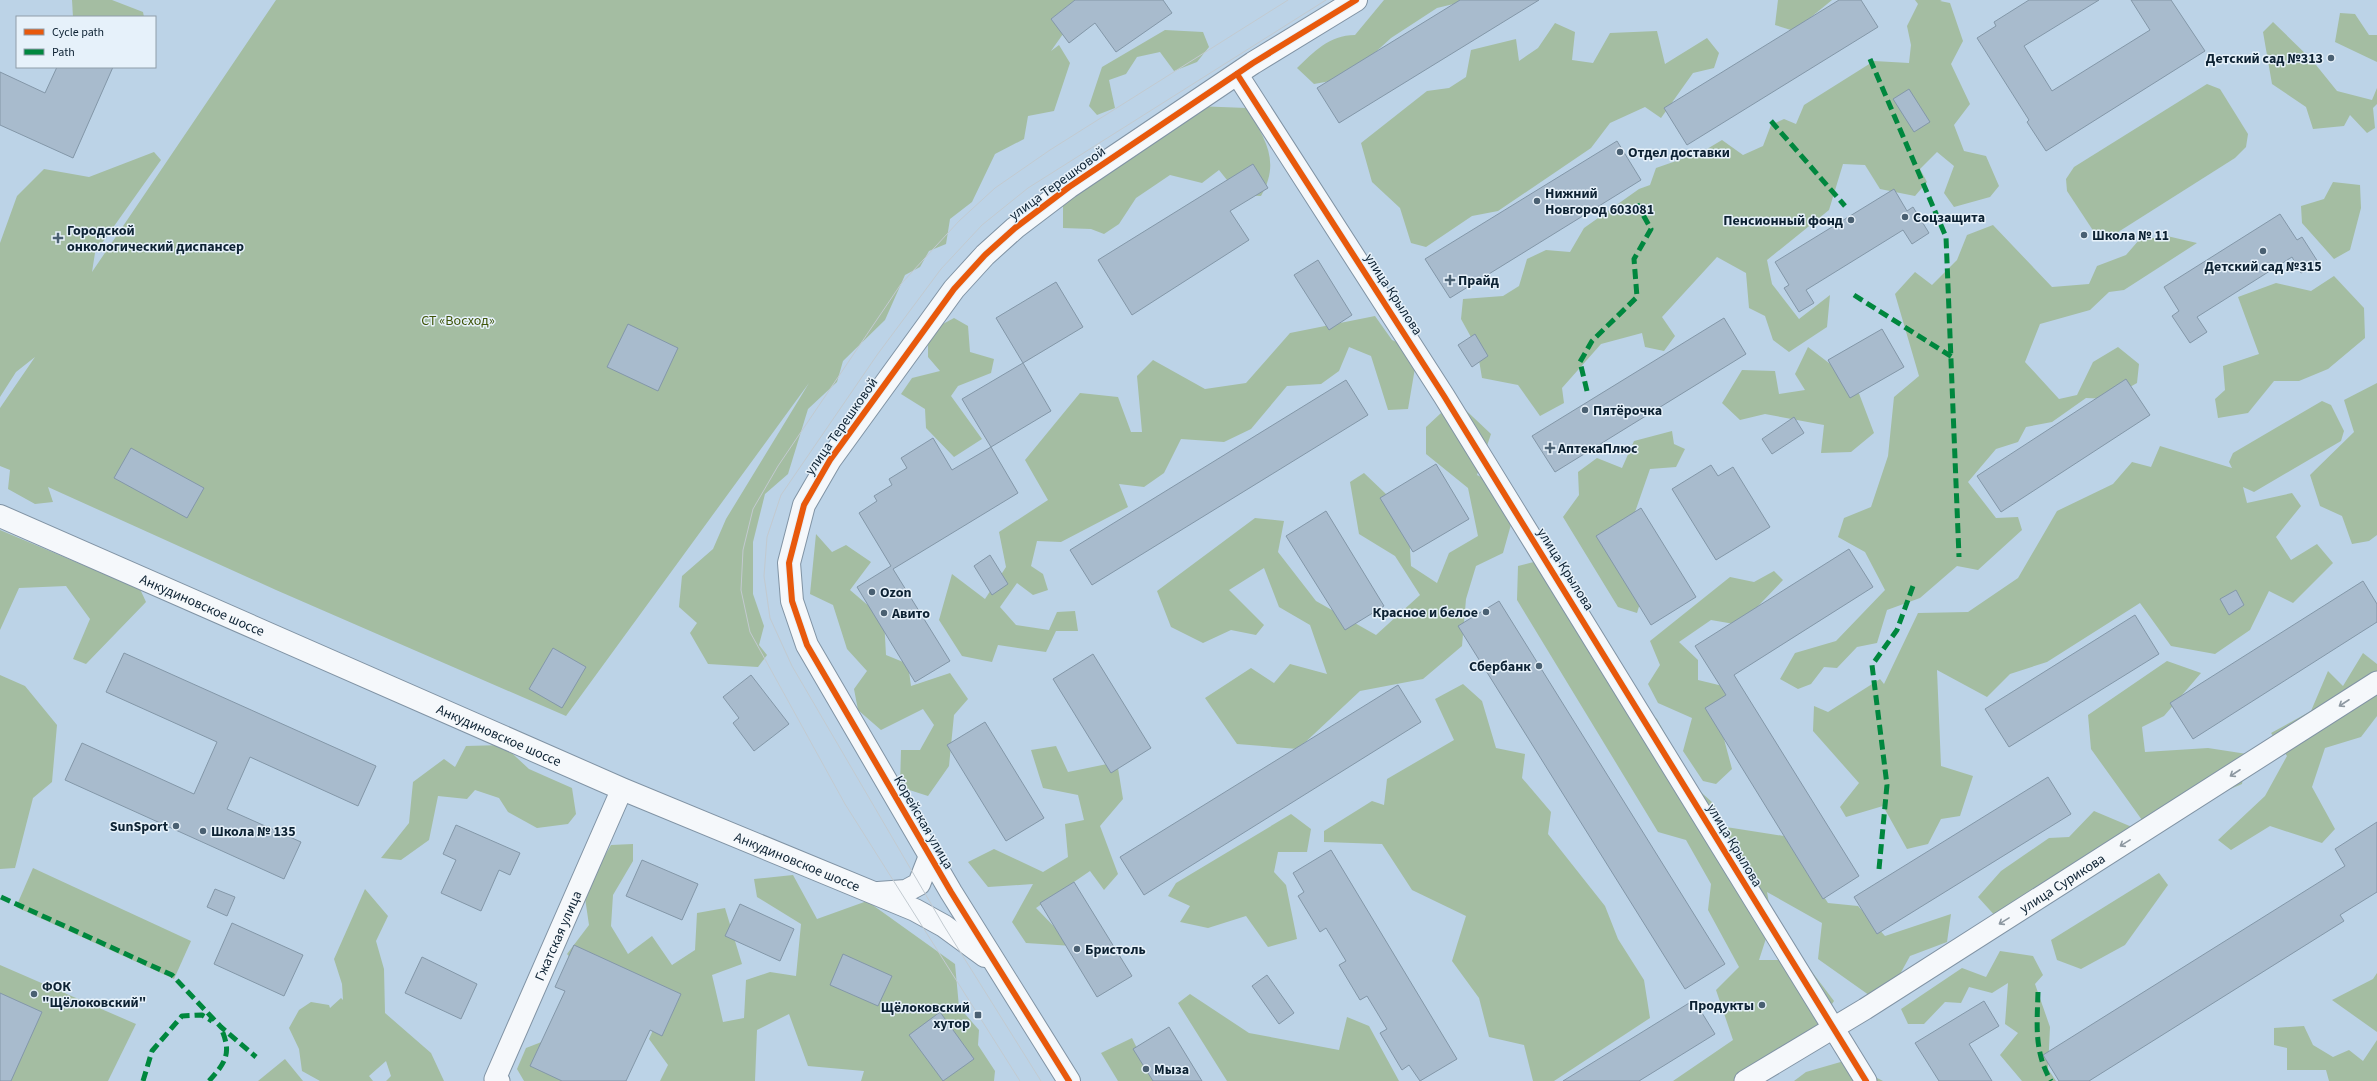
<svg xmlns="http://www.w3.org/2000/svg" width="2377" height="1081" viewBox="0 0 2377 1081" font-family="'Source Sans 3',sans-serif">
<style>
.green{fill:#a4bda2}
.building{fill:#a8bbcd;stroke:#8397a8}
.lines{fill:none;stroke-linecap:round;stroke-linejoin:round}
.minor-casing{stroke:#8093a4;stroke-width:23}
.tertiary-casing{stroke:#8093a4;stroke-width:24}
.minor{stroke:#f5f8fb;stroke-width:21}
.tertiary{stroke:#f5f8fb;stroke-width:22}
.tram{stroke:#c2cad0;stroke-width:1}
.quiet{stroke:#00873e;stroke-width:5;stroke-dasharray:10 5;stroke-linecap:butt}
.cycleway-casing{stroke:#e6f1fa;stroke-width:8}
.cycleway{stroke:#e8590c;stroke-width:6}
.oneway{stroke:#8d98a1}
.poi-dot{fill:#4a6072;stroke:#e6f1fa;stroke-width:1.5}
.labels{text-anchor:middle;stroke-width:3;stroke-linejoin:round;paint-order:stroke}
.poi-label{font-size:14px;font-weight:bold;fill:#0d2233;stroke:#e6f1fa;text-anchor:start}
.street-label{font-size:14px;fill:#0d2233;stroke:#e6f1fa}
.park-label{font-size:14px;fill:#3e5408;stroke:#e6f1fa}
</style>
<rect width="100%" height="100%" fill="#bcd3e7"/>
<g class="green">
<polygon points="72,0 112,0 143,12 144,17 73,17"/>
<polygon points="276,0 1075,0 1051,19 1063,34 1051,51 1059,45 1070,63 1054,111 1028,116 1024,139 995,154 972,202 950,219 946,244 929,251 920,267 905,275 885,320 843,361 837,382 808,409 788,474 765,494 753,542 753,594 764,626 759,645 767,655 758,667 708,664 690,633 697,623 679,607 682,576 713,549 726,519 809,383 566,716 276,590 48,487 53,502 35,504 8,489 10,470 0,466 0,408 35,357 16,372 0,397 0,243 17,196 44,169 89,177 154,152 161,160 95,253 92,272"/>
<path d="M1384,0H1470L1437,8L1391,38L1347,78L1314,84L1297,68C1314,52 1329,35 1355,35Z"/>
<polygon points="1778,0 1832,0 1794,31 1775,25"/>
<polygon points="1915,0 1942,0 1940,1 1950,3 1963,41 1951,64 1970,104 1954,125 1964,151 1986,156 1999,186 1990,197 1954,207 1944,193 1954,166 1937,152 1920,169 1927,182 1915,196 1880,189 1865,165 1843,164 1829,210 1767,260 1772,284 1799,319 1830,295 1827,327 1789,352 1773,340 1765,316 1749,308 1746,273 1717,257 1662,317 1675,336 1664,351 1645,347 1642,333 1601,344 1562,388 1564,403 1540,416 1518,385 1482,378 1477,348 1461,319 1463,299 1503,296 1519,286 1527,259 1546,250 1570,252 1584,228 1639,189 1650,185 1656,168 1702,152 1722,140 1743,155 1763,146 1771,125 1784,119 1796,124 1804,105 1874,61 1909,63 1911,45 1907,26 1918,4"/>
<polygon points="2340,13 2355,14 2369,35 2377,35 2377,62 2335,42"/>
<polygon points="2273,22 2312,60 2337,91 2372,100 2377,88 2377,104 2373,108 2375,128 2367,133 2350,115 2344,126 2313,129 2306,107 2272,84 2263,32"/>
<polygon points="1555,23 1575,32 1572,60 1593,63 1610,33 1657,31 1665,64 1707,38 1719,53 1714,68 1693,73 1661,118 1645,107 1610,123 1591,148 1498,211 1472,216 1426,247 1411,243 1400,208 1372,182 1361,143 1427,91 1449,88 1466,77 1471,50 1516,39 1519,61 1538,48"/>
<polygon points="1165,30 1203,32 1209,47 1197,62 1174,71 1160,52 1137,57 1126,74 1109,80 1115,108 1097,115 1089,106 1102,67"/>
<polygon points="2207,84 2220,89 2248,134 2246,147 2235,158 2115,234 2105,238 2096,235 2067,191 2066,179 2074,167"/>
<path d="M1195,106L1247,108C1265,139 1281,161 1261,196L1239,195L1219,170L1202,183L1170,175L1136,198L1119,224L1104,234L1091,229L1063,228V194Z"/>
<polygon points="2333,182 2360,185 2361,208 2350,250 2334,259 2302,223 2301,206 2324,199"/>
<polygon points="1993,225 2052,287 2089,284 2097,266 2126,255 2139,240 2167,236 2197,243 2124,290 2109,292 2090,310 2040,324 2025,362 2059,399 2077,395 2093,362 2118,347 2139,364 2137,383 2109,399 2086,398 2052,422 2026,427 2018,442 1996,449 1968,482 1996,518 2018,517 2022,530 1978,570 1957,566 1920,598 1887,610 1877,643 1857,647 1837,668 1824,667 1811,684 1798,689 1780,679 1795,653 1836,641 1885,590 1865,552 1838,537 1844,518 1871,507 1888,456 1894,397 1919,376 1895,294 1915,272 1932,285 1957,260 1967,235"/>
<polygon points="2334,276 2364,308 2365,338 2328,369 2299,381 2274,381 2248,413 2218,418 2215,399 2225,390 2223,366 2259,354 2238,297 2276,283 2311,291"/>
<polygon points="1375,316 1392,340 1410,348 1416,362 1408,409 1388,410 1371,356 1349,347 1339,371 1321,384 1287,386 1251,429 1224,442 1181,439 1164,473 1144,487 1119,484 1128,507 1061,542 1037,541 1031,566 1043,574 1048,590 1033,595 1017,583 1000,607 1016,625 1049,630 1057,612 1075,611 1078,631 1056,631 1046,652 998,645 992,662 962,656 939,620 952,574 985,599 1006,567 999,532 1048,500 1025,460 1080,393 1118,397 1131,432 1142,432 1137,376 1153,360 1205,389 1246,383 1290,333"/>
<polygon points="954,318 968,326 970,352 994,359 991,373 958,386 951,396 982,439 954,457 926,428 925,409 901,394 912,378 940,371 928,357 928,332"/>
<polygon points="1808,347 1855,383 1874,433 1851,452 1821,453 1824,425 1765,414 1740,420 1722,403 1742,370 1775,371 1779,394 1805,390 1795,374"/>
<polygon points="2377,383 2377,535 2369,541 2352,544 2342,516 2320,506 2310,475 2354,432 2344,400"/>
<polygon points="1455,400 1491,434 1477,475 1519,496 1503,553 1476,566 1466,599 1462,646 1423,679 1360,691 1298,749 1237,744 1205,698 1251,668 1274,683 1290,664 1327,674 1310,625 1279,607 1264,568 1229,590 1264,625 1256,635 1231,630 1203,643 1171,627 1157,591 1255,518 1284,521 1278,552 1316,601 1376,635 1420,595 1395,556 1359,534 1350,482 1364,473 1408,515 1411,566 1437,583 1449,553 1478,536 1468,488 1426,454 1426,427"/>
<polygon points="2322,401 2331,405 2344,431 2341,441 2254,492 2243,487 2247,503 2292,493 2301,506 2276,537 2291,560 2317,544 2333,563 2293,603 2269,591 2250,630 2215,654 2171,646 2140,603 2047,662 2010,674 1987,697 1937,670 1941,766 1973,776 1960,816 1941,819 1928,844 1907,849 1883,806 1846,817 1840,807 1859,783 1813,731 1814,706 1828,712 1880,679 1884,684 1918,613 1968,612 2018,578 2057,511 2113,484 2132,462 2151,467 2160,446 2232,468 2229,462 2233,453"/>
<polygon points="1672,431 1674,444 1685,449 1676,467 1650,469 1635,512 1641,600 1637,613 1618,607 1563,517 1579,495 1578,472 1597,458 1622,468 1634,441"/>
<polygon points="0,530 140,589 146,602 86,664 73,659 90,619 66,586 19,588 0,630"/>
<polygon points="816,534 832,552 846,545 871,562 850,590 884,619 886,655 908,664 911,686 950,673 968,699 954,715 949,766 928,796 900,787 901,750 920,750 934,725 923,709 881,730 858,710 854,689 867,671 847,649 833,605 810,594"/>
<polygon points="1553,557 1568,618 1601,629 1614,687 1657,719 1694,786 1713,803 1726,827 1784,836 1828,903 1858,906 1885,936 1951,914 1947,942 1910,956 1883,1005 1818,959 1822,923 1767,892 1772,920 1759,960 1803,960 1834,1001 1795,1060 1757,1081 1673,1081 1733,1040 1716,990 1739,967 1708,910 1711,884 1686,840 1658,832 1517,600 1518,566"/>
<polygon points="1774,571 1783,580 1740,625 1711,620 1679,642 1698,660 1698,680 1727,687 1720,724 1732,769 1716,784 1703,781 1683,751 1692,718 1658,703 1648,684 1660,665 1650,641 1730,577 1754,582"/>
<polygon points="2363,653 2377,664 2377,716 2361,737 2325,748 2312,787 2335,829 2322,843 2270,826 2231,850 2218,840 2265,796 2287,756 2271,733 2311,711 2328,671 2343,686"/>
<polygon points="2167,661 2201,673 2164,716 2142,727 2145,752 2208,748 2247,754 2242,784 2191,806 2142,820 2091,749 2088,715"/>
<polygon points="0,675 25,686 57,725 52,782 33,798 15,868 0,869"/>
<polygon points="1463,684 1482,701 1496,748 1525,754 1522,778 1551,812 1548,834 1605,906 1618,939 1644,980 1650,1018 1554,1081 1533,1081 1524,1045 1489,1037 1479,998 1452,961 1466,916 1412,890 1382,844 1324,842 1324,831 1372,801 1384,805 1387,779 1454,740 1435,699"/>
<polygon points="503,745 529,769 572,788 576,814 568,824 537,828 508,812 499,798 475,790 467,799 438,796 429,840 401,860 381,858 409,823 413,782 444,759 455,767 466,746"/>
<polygon points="1056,746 1068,772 1117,762 1123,799 1100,826 1118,874 1104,890 1090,871 1036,908 1073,946 1026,943 1012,922 1033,884 988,887 968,862 994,849 1043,872 1068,857 1065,824 1084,820 1078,795 1043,788 1031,750"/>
<polygon points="2094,811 2132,827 2007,929 1978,897 2001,871 2049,838 2069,837"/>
<polygon points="1291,814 1311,829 1307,852 1278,852 1274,872 1286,885 1297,939 1268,947 1246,916 1208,928 1180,922 1190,906 1168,896 1176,883"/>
<polygon points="633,844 633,861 613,895 611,926 628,954 652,936 672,965 695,950 697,913 725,908 742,964 712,975 723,1022 744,1018 746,980 770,972 796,976 801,924 757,897 754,879 793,875 817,919 867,901 955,964 959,1007 979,1030 978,1045 995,1071 994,1081 861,1081 864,1071 808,1066 789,1014 757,1030 755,1081 660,1081 668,1065 649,1039 664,1006 598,988 567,954 589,925 584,891 611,845"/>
<polygon points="33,868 191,941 174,979 16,907"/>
<polygon points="2159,873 2168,885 2125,945 2081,969 2057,960 2051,940"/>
<polygon points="365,889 388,916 376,941 384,969 385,1013 431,1053 444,1081 386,1081 391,1076 386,1061 369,1076 373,1081 320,1081 302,1071 299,1049 289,1028 299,1010 311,1002 329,1005 330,1008 341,998 343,1000 342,984 334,959"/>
<polygon points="2000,951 2033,956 2043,975 2035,984 2050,1027 2048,1069 2056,1081 2022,1081 2000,1055 2018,1033 2005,1024 2008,983 1992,993 1969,987 1961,1003 1945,1002 1924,1024 1908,1024 1901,1009 1962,968 1986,977"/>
<polygon points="0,965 136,1024 108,1081 0,1081"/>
<polygon points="2377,973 2377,1032 2332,1000 2373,979"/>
<polygon points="1190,994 1249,1033 1339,1050 1347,1017 1369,1026 1399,1081 1227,1081 1178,1003"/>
<polygon points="2304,1026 2313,1045 2333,1057 2349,1050 2363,1061 2377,1040 2377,1081 2329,1081 2326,1070 2287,1070 2287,1048 2274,1045 2274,1028"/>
<polygon points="557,1036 618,1081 524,1081 517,1069 526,1048"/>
<polygon points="1132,1038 1153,1081 1118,1081 1101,1053"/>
<polygon points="285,1059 303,1081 258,1081"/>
<polygon points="1844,1061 1883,1081 1794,1081 1806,1072"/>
</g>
<g class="building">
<polygon points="1075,0 1163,0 1172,13 1116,52 1095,23 1069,43 1051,19"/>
<polygon points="1460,0 1539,0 1339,123 1317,88"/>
<polygon points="1839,0 1861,0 1878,27 1687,145 1664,108"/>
<polygon points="2029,0 2099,0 2024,46 2052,91 2150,30 2131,0 2171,0 2205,51 2046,151 2027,122 2029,120 1977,38 1996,26 1994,22"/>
<polygon points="57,67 113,67 73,158 0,125 0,72 45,93"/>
<polygon points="1909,89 1930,122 1914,132 1893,99"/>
<polygon points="1617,141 1641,180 1450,298 1425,259"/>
<polygon points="1253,164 1268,188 1230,211 1249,240 1132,315 1098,260"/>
<polygon points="1894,189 1907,211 1913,207 1929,233 1912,244 1903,230 1806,290 1814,303 1799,312 1784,288 1789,285 1775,262"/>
<polygon points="2280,214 2297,240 2302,237 2318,262 2301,273 2292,257 2197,317 2207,332 2190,343 2172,316 2179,311 2164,287"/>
<polygon points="1318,260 1352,315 1329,330 1294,275"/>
<polygon points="1056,282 1083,327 1023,363 996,318"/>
<polygon points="1724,318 1746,354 1555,472 1532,436"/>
<polygon points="628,324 678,348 658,391 607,367"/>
<polygon points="1882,329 1904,367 1850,398 1828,360"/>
<polygon points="1475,334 1488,356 1472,367 1458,345"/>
<polygon points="1023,363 1051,411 991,447 962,399"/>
<polygon points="2126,379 2150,415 2001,512 1977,476"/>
<polygon points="1346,380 1368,415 1092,585 1070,550"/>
<polygon points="1794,417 1804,433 1772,454 1762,439"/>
<polygon points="933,438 952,470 991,447 1018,493 893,569 950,661 915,682 857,587 891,566 859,513 877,501 874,496 892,485 889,479 907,468 901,458"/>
<polygon points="131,448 204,488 187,518 114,478"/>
<polygon points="1436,464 1469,519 1413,552 1380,498"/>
<polygon points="1711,465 1718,476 1733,467 1770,527 1716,560 1672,489"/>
<polygon points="1641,508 1696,597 1651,625 1596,536"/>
<polygon points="1326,511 1384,606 1345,630 1286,536"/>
<polygon points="1849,549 1873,587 1734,675 1859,876 1823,899 1705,708 1726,695 1695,646"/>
<polygon points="990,555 1008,584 992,595 974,566"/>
<polygon points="2363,581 2377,604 2377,622 2193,739 2170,703"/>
<polygon points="2236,590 2244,605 2229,615 2220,599"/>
<polygon points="1499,601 1725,964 1685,989 1458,626"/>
<polygon points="2135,615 2159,654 2009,747 1985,709"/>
<polygon points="553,648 586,667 562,708 529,689"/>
<polygon points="124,653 376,766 358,806 250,757 227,809 301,842 284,879 65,780 82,743 194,794 217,742 106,692"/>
<polygon points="1093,654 1151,748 1111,773 1053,679"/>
<polygon points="751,675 789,724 754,751 733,723 739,718 723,697"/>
<polygon points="1398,685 1421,722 1144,895 1120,857"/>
<polygon points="985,722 1044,818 1006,841 947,745"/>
<polygon points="2048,777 2071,814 1877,934 1854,897"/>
<polygon points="2377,822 2377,892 2340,915 2344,921 2089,1081 2059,1081 2043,1055 2345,866 2335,849"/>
<polygon points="456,825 520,853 510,875 499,870 481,911 441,893 456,860 443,854"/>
<polygon points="1331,850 1457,1059 1420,1081 1409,1065 1402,1070 1380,1033 1387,1029 1367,996 1360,1000 1339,965 1346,961 1326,928 1320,932 1298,896 1304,892 1293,873"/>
<polygon points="642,860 698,884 682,920 626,896"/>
<polygon points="1074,882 1132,976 1097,997 1040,903"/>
<polygon points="215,889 235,897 227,916 207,907"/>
<polygon points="740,904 794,929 780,961 725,936"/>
<polygon points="232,923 303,955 284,996 214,964"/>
<polygon points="574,945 681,994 662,1036 650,1030 626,1081 562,1081 530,1066 565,991 555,987"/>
<polygon points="843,954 892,976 878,1006 830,985"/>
<polygon points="422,957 477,984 461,1019 405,993"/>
<polygon points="1267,975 1294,1013 1279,1024 1252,986"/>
<polygon points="0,993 42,1012 11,1081 0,1081"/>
<polygon points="1694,1000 1715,1034 1639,1081 1563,1081"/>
<polygon points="1984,1001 1999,1026 1969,1044 1992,1081 1939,1081 1915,1043"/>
<polygon points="940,1012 974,1059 943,1081 909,1035"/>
<polygon points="1169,1027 1202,1081 1153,1081 1133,1049"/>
</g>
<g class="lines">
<g class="minor-casing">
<g id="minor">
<polyline points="1237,74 1444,396 1866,1081"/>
<path id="s1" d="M499,1081L495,1079L622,789"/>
<path id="s2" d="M1745,1081L1865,1009L2377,682"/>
</g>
</g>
<g class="tertiary-casing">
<g id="tertiary">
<path id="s3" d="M0,516L622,789L915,910L944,926L985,956"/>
<polyline points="878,893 906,891 919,884 930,856"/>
<polyline points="1069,1081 951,892 807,645 792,601 789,563 804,505 830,460 954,289 985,255 1015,228 1069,187 1253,63 1356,0"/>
</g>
</g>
<use href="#minor" class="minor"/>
<use href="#tertiary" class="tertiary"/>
<g class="tram">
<polyline points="1020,1081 845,804 750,632 741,590 743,550 753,509 778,466 901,284 959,221 995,188 1050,150 1288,0"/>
<polyline points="1041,1081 944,926 792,666 770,618 764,576 767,537 781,495 877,355 941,269 982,225 1028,188 1326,0"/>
</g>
<g class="quiet">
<polyline points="1870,59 1946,237 1959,557"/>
<polyline points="1771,121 1845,206"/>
<polyline points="1854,295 1952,357"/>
<polyline points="1587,391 1580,362 1592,341 1637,297 1634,259 1651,229 1637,204"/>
<polyline points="1879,869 1887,785 1872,665 1897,630 1913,586"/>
<polyline points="1,897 172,975 221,1027 256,1057"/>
<path d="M2038,992C2037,1026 2034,1052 2051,1081"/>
<polyline points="143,1081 152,1051 182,1016 202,1015 212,1021"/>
<path d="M209,1081C226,1062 232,1053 221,1028"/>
</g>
<g class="cycleway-casing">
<g id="cycleway">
<polyline points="1237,74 1444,396 1866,1081"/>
<polyline points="1069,1081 951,892 807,645 792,601 789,563 804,505 830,460 954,289 985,255 1015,228 1069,187 1253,63 1356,0"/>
</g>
</g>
<use href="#cycleway" class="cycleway"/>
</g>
<defs><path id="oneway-shaft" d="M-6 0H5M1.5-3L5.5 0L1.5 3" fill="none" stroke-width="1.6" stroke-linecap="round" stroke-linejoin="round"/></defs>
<g class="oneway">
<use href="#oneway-shaft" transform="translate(2344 703) rotate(147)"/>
<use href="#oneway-shaft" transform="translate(2235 773) rotate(147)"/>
<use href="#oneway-shaft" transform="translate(2125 843) rotate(148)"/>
<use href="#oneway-shaft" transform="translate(2004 921) rotate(148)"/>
</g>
<g class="poi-dot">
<circle cx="2331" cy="58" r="4"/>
<circle cx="1620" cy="152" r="4"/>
<circle cx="1537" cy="201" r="4"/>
<circle cx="1905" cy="217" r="4"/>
<circle cx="1851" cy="220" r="4"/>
<circle cx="2084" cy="235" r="4"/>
<path d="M56 232h4v4h4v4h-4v4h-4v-4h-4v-4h4z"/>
<circle cx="2263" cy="251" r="4"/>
<path d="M1448 274h4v4h4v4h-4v4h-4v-4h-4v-4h4z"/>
<circle cx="1585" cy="410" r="4"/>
<path d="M1548 442h4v4h4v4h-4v4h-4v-4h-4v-4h4z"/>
<circle cx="872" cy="592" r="4"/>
<circle cx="1486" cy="612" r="4"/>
<circle cx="884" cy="613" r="4"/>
<circle cx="1539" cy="666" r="4"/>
<circle cx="176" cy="826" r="4"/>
<circle cx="203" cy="831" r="4"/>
<circle cx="1077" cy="949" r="4"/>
<circle cx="34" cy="994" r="4"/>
<circle cx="1762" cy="1005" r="4"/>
<rect x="974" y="1011" width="8" height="8" rx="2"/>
<circle cx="1146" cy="1069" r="4"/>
</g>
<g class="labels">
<g class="poi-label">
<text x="2323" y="63" text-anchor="end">Детский сад №313</text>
<text x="1628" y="157">Отдел доставки</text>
<text x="1545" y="198">Нижний<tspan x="1545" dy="16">Новгород 603081</tspan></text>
<text x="1913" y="222">Соцзащита</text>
<text x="1843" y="225" text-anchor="end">Пенсионный фонд</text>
<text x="67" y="235">Городской<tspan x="67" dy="16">онкологический диспансер</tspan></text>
<text x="2092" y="240">Школа № 11</text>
<text x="2263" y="271" text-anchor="middle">Детский сад №315</text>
<text x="1458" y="285">Прайд</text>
<text x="1593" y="415">Пятёрочка</text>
<text x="1558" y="453">АптекаПлюс</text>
<text x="880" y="597">Ozon</text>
<text x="1478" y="617" text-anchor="end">Красное и белое</text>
<text x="892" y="618">Авито</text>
<text x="1531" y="671" text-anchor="end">Сбербанк</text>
<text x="168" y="831" text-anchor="end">SunSport</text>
<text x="211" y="836">Школа № 135</text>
<text x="1085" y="954">Бристоль</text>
<text x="42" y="991">ФОК<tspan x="42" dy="16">"Щёлоковский"</tspan></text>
<text x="1754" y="1010" text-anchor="end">Продукты</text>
<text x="970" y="1012" text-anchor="end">Щёлоковский<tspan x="970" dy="16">хутор</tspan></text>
<text x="1154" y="1074">Мыза</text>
</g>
<g class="street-label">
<text transform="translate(1057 183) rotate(-36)" y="5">улица Терешковой</text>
<text transform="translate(1394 294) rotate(57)" y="5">улица Крылова</text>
<text transform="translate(841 426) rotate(-55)" y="5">улица Терешковой</text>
<text transform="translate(1566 569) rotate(58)" y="5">улица Крылова</text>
<text dy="5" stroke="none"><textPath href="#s3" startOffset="221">Анкудиновское шоссе</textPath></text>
<text dy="5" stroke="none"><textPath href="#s3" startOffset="545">Анкудиновское шоссе</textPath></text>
<text transform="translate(924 822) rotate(60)" y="5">Корейская улица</text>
<text transform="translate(1735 845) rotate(59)" y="5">улица Крылова</text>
<text dy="5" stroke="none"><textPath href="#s3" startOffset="869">Анкудиновское шоссе</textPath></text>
<text dy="5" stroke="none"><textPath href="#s2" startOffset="374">улица Сурикова</textPath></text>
<text dy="5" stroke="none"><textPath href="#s1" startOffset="161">Гжатская улица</textPath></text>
</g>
<g class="park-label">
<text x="458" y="325">СТ «Восход»</text>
</g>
</g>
<rect x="16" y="16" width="140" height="52" fill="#e6f1fa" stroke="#8f9eaa"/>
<rect x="24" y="29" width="20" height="6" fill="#e8590c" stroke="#8f9eaa"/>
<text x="52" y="36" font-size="12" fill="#0d2233">Cycle path</text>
<rect x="24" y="49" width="20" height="6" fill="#00873e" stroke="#8f9eaa"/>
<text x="52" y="56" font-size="12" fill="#0d2233">Path</text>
</svg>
